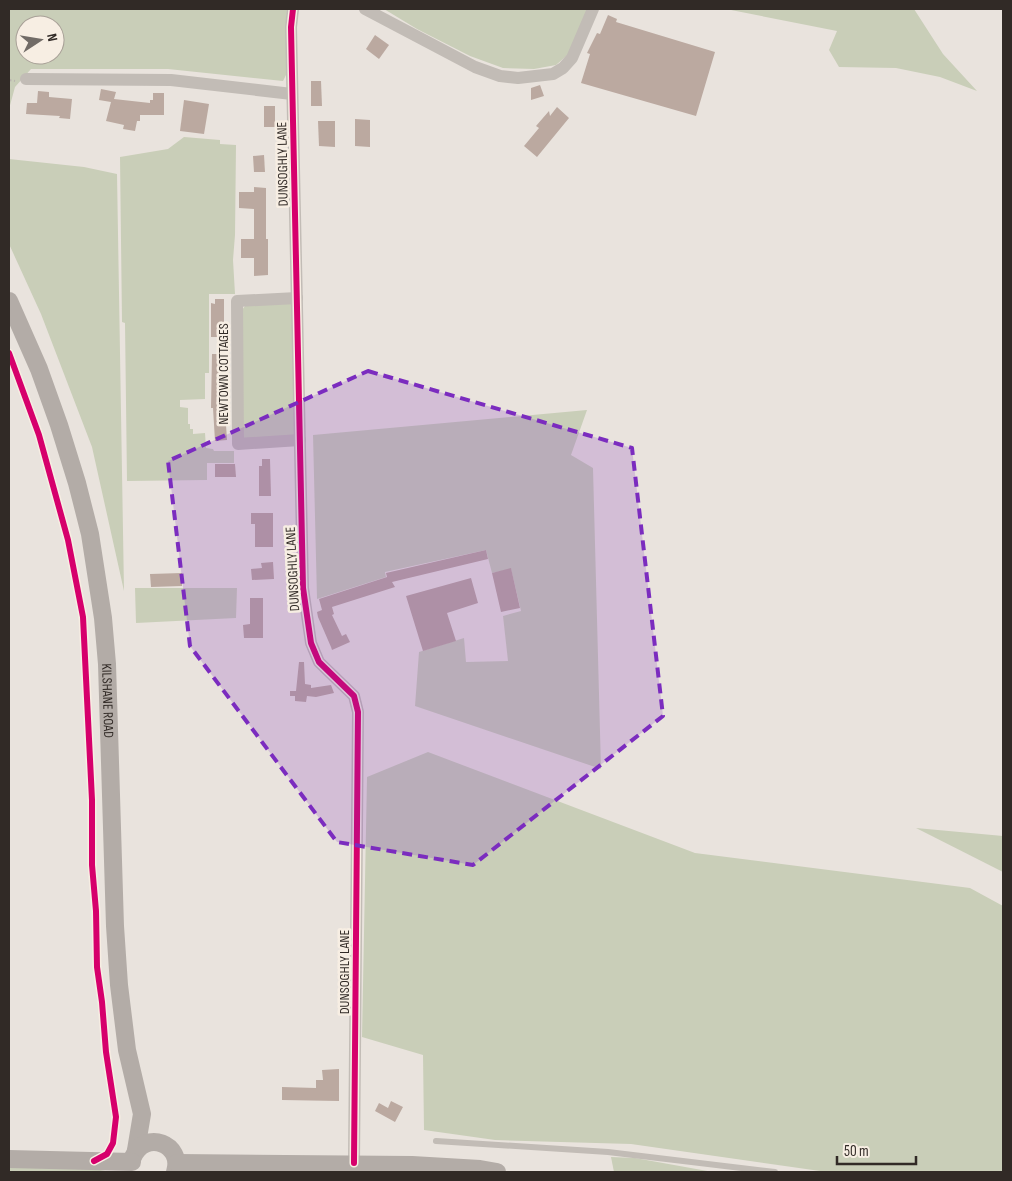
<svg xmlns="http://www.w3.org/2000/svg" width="1012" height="1181" viewBox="0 0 1012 1181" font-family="'Sofia Sans Condensed',sans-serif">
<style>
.green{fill:#c9ceb8;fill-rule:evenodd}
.building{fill:#bba9a0}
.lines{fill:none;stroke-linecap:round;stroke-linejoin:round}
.path{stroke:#bbb5af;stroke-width:2;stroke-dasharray:2.5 2.5;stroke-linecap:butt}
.lane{stroke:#c2bcb6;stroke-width:6}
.street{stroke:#c2bcb6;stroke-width:12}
.secondary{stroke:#b3aca7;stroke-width:18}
.cycleway-casing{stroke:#f7eee3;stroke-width:9}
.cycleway{stroke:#d6006c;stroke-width:6}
.marked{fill:#7b2cbf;fill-opacity:0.2;stroke:#7b2cbf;stroke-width:4;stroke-dasharray:10 6;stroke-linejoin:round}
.labels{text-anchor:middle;stroke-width:5;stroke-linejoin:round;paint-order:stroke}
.street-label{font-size:14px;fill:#312a26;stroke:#f7eee3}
</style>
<rect width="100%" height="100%" fill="#e9e3dd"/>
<g class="green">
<path d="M9,9H287L286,75L283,81L168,69H31L15,87L9,109ZM25,25H55V55H25Z"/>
<polygon points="384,9 593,9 572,51 556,65 534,69 503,68 470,56 417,29"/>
<polygon points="726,9 914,9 943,54 977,91 940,77 896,68 839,67 829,50 837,31"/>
<polygon points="184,137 220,140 220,144 236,145 235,235 233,260 235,294 209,294 209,373 205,373 205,399 180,400 180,407 188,408 188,424 190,424 190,429 193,429 193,434 205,433 206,448 213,449 214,451 234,451 234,463 207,463 207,480 127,481 125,323 122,322 120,157 168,149"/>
<polygon points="9,159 84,167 117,174 124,591 92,447 41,314 9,244"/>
<polygon points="294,300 296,437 243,440 242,310 245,306"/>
<polygon points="587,410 571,455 593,468 601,769 415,706 419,652 464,638 466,662 508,661 503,616 521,611 511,569 492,573 486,550 385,572 386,577 317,599 313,435"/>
<polygon points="135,588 237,588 236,618 136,623"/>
<polygon points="428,752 695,853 970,888 1003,906 1003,1172 827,1172 631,1144 495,1140 424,1130 423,1055 362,1037 367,777"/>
<polygon points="916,828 1003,836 1003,872"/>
<polygon points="611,1157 635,1158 713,1172 614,1172"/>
<polygon points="9,1167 91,1168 110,1172 9,1172"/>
</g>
<g class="building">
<polygon points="608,15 617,19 616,22 715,52 696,116 581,83 590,54 587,53 597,33 600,34"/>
<polygon points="375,35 389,45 379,59 366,49"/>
<polygon points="311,81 321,81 322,106 311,106"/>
<polygon points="540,85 544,96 531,100 531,88"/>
<polygon points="101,89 116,92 114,99 150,103 150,100 153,100 153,93 164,93 164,115 140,115 140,121 137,121 135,131 123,129 124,125 106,121 111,102 99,100"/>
<polygon points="38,91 49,92 49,97 72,99 70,119 59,118 60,116 26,114 27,103 37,103"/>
<polygon points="184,100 209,104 204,134 180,131"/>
<rect x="264" y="106" width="11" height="21"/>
<polygon points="557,107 569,118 537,157 524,146 539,128 536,126 549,111 550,116"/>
<polygon points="355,119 370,120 370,147 355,146"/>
<polygon points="318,121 335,121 335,147 319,146"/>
<polygon points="264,155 265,172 254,172 253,156"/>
<polygon points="254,187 266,188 266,239 268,239 268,275 254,276 254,258 241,258 241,239 254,239 254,209 239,208 239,192 254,192"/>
<polygon points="215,299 224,299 224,337 211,337 211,303 215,304"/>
<polygon points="212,354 225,354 224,394 227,440 215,441 213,408 211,408"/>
<polygon points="262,459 270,459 271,496 259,496 259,466 262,466"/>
<polygon points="215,464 235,464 236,477 215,477"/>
<polygon points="251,513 273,513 273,547 255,547 255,524 251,524"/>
<polygon points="486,550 488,559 392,582 395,587 332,607 334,614 332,615 342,636 346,634 350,642 332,650 331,647 318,617 317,612 322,610 319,599 387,577 386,573"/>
<polygon points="273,562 274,579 252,580 251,569 262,568 261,563"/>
<polygon points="511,568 520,608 501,612 492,573"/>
<polygon points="182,573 182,586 151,587 150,574"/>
<polygon points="471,578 478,603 447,613 456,641 423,651 406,596"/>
<polygon points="250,598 263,598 263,638 244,638 243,625 250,624"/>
<polygon points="299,662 304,662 305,684 311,685 311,688 331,685 334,693 316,697 307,696 306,702 295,701 295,696 290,696 290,691 296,691"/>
<polygon points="339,1069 339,1101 282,1100 282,1087 316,1088 316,1080 323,1080 322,1070"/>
<polygon points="391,1101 403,1107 395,1122 375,1111 379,1103 388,1108"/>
</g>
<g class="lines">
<polyline class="path" points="9,80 15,81"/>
<polyline class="lane" points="436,1141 608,1152 775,1172"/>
<g class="street">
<polyline points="293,9 291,27 303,588 311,643 319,662 354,696 358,712 354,1163"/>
<polyline points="365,9 475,67 500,76 518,78 553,74 563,68 572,58 593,9"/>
<polyline points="26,79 171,80 292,94"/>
<polyline points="297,298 237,301 238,444 300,440"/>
</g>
<g class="secondary">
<path id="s1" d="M9,301L39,369L59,425L77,483L90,534L103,618L107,664L115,926L119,985L127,1050L142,1114L136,1150"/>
<path d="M133,1157C145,1129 184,1144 175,1172"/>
<polyline points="9,1159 132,1162"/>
<polyline points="177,1163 412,1165 480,1169 497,1172"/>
</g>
<g class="cycleway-casing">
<g id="cycleway">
<polyline points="293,9 291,27 303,588 311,643 319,662 354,696 358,712 354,1163"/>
<polyline points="9,353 39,435 68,540 83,617 92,800 92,865 96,911 97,967 102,1002 106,1052 116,1117 113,1143 107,1154 94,1161"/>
</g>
</g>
<use href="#cycleway" class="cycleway"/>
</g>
<path class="marked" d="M368,371L632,448L663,716L473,865L337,842L190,646L168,461Z"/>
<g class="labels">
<g class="street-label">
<text transform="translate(282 164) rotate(-91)" y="5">DUNSOGHLY LANE</text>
<text transform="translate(223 374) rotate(-90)" y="5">NEWTOWN COTTAGES</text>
<text transform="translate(292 569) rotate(-93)" y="5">DUNSOGHLY LANE</text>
<text dy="5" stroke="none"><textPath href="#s1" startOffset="415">KILSHANE ROAD</textPath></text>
<text transform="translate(344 972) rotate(-90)" y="5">DUNSOGHLY LANE</text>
</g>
</g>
<rect width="1012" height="1181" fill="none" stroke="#312a26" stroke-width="20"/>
<g transform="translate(40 40) rotate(78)"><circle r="24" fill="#f7eee3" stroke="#a8a097"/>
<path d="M0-4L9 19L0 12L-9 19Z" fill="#716b66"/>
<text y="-8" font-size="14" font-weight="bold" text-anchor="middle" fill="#312a26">N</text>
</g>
<path d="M837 1156v8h79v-8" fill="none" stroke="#312a26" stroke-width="2.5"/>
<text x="844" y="1156" font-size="15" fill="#312a26" stroke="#f7eee3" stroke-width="4" paint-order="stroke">50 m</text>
</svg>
